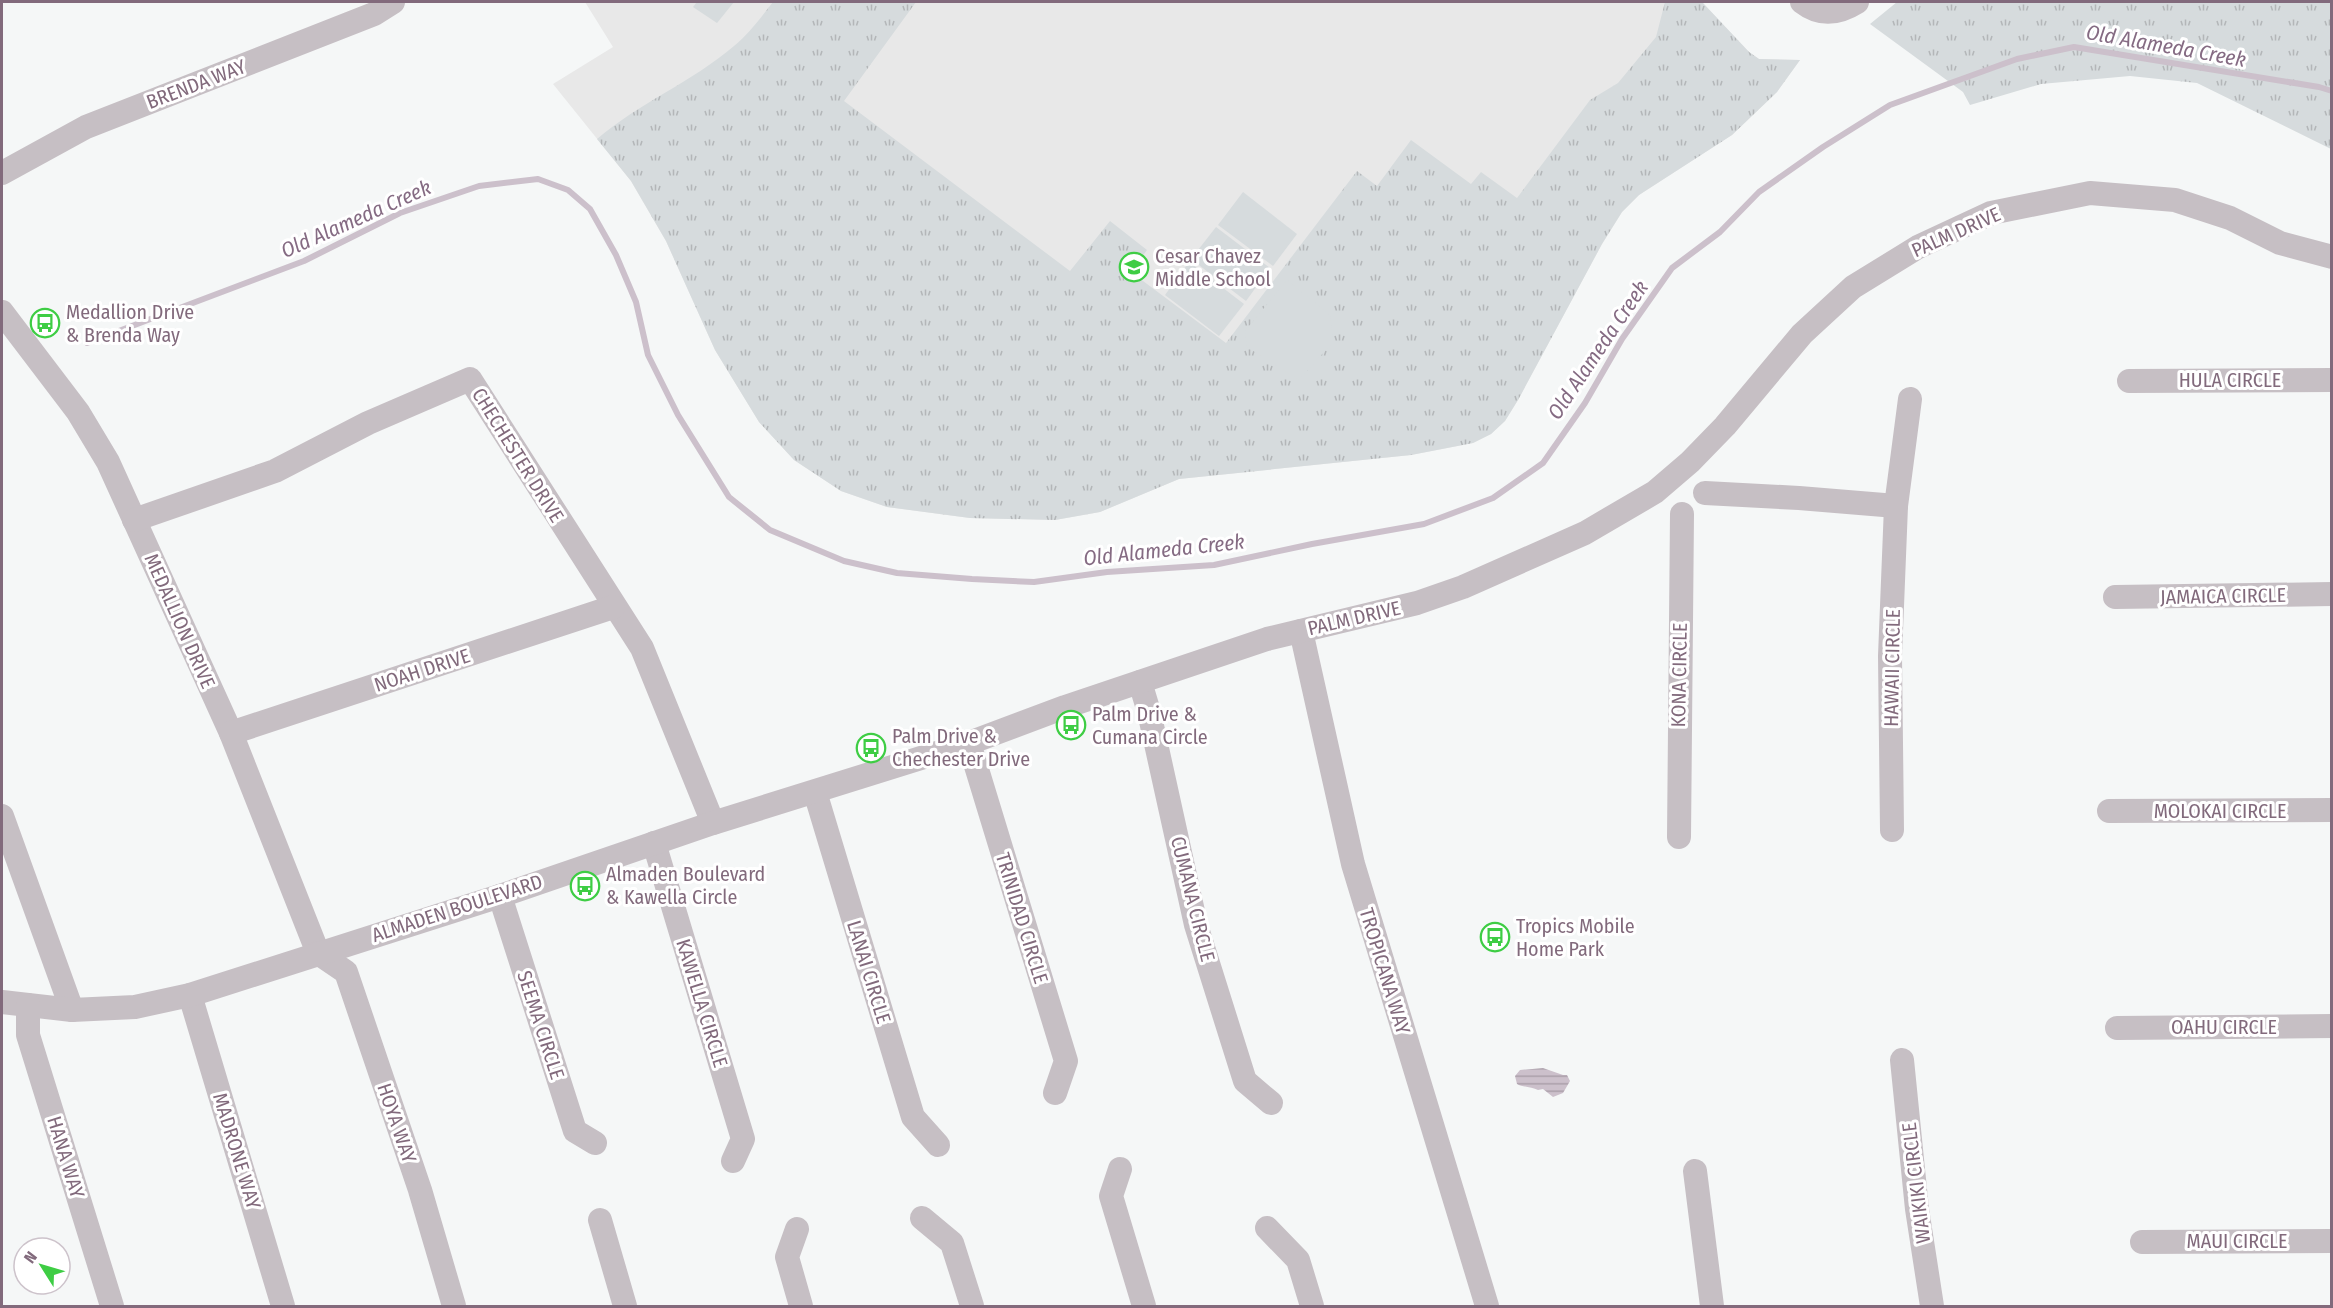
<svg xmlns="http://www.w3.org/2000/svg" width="2333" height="1308" viewBox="0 0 2333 1308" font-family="'Fira Sans Condensed',sans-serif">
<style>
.built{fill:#e8e8e8}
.grass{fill:url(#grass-tufts)}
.garden{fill:#d6dbdd}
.water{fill:url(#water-rules)}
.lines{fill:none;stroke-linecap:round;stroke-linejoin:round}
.stream{stroke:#ccc0cb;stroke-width:6}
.minor{stroke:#c6bfc4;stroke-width:24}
.labels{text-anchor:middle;stroke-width:6;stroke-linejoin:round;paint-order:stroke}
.street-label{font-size:20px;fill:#826a7c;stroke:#fff}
.poi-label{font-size:20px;fill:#826a7c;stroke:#fff;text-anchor:start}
.water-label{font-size:21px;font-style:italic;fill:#856b83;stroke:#fff}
</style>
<defs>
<pattern id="grass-tufts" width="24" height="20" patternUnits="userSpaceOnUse" patternTransform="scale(1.5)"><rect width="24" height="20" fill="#d6dbdd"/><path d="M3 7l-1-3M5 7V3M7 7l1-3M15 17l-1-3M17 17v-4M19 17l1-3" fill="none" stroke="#b3b6b8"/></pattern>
<pattern id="water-rules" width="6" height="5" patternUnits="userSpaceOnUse" patternTransform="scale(1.5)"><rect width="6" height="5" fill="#ccc0cb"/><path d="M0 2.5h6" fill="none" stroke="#aba0aa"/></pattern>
</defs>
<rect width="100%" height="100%" fill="#f5f7f7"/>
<polygon class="built" points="585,2 1702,2 1749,52 1759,59 1800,60 1777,92 1732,135 1639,195 1622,212 1602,244 1518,400 1505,421 1491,434 1473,443 1411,455 1179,479 1100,512 1055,520 970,518 887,507 841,491 794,460 759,422 715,350 666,241 631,181 553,84 613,47"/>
<g class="grass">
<path d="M773,2H916L844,101L1070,271L1110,221L1147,250L1131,272L1226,343L1357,171L1377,186L1411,140L1471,184L1481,172L1517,198L1590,100L1618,83L1656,37L1665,2H1702L1749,52L1759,59L1800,60L1777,92L1732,135L1639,195L1622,212L1602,244L1518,400L1505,421L1491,434L1473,443L1411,455L1179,479L1100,512L1055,520L970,518L887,507L841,491L794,460L759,422L715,350L666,241L631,181L597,139C639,103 692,82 734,46C749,34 761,17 773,2Z"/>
<polygon points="1897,2 2331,2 2331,149 2197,83 2130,76 2041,84 1970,105 1963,92 1870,24"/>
</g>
<g class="garden">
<polygon points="697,2 734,2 717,23 693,7"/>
<polygon points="1243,192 1297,234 1273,266 1218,225"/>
<polygon points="1216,227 1270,268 1246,301 1191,259"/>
<polygon points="1189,262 1244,304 1219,336 1165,295"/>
<polygon points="1287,280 1330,315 1333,342 1299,380 1247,347 1245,331"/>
</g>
<path class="water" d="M1543,1068L1563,1075H1567L1570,1081L1563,1093L1553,1097L1543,1089L1538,1090C1532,1087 1522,1087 1517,1084L1515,1076L1520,1070Z"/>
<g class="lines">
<polyline class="stream" points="87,343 304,261 400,213 479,186 538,179 568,190 590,209 616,255 636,302 648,355 678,415 729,497 770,530 844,561 897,573 972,579 1034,582 1107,572 1214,565 1312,544 1424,524 1493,498 1543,463 1585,403 1622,339 1672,268 1720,232 1759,192 1823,147 1890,105 2017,59 2074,47 2319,87 2332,91"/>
<g class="minor">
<path d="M1802,2C1820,16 1838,14 1857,2"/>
<polyline points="2,173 86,127 374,14 393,2"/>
<polyline points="2,312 78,412 108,462 231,733 318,953"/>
<polyline points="2129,381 2332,380"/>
<polyline points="1705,493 1799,498 1896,506"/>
<polyline points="134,520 275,471 368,423 470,379 642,648 713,823"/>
<polyline points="2115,597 2332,594"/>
<polyline points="1301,631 1353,864 1487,1306"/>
<polyline points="1140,682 1149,712 1196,925 1245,1081 1271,1103"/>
<polyline points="231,733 613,607"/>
<polyline points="969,743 1066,1061 1055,1093"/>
<polyline points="815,792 913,1117 938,1145"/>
<polyline points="2109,811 2332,810"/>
<polyline points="2,816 72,1010"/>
<polyline points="1892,830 1890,656 1896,506 1910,399"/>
<polyline points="1679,837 1682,514"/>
<polyline points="654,843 743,1139 733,1161"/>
<polyline points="500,896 575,1131 595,1143"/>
<polyline points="318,953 346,972 420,1190 454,1306"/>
<polyline points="190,995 283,1306"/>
<polyline points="2,1002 72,1010 135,1007 190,995 500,896 713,823 969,743 1065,707 1267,639 1417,603 1463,587 1585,533 1655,492 1690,462 1725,426 1802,334 1853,287 1918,247 1991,213 2090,193 2175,200 2230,218 2280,243 2332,257"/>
<polyline points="28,1005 28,1035 112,1306"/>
<polyline points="2117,1028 2332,1026"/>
<polyline points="1902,1060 1917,1209 1932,1306"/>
<polyline points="1120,1169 1111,1196 1144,1306"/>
<polyline points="1695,1171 1712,1306"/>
<polyline points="922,1218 952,1243 972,1306"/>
<polyline points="600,1220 625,1306"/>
<polyline points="1267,1228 1298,1260 1312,1306"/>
<polyline points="797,1229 787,1257 801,1306"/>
<polyline points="2142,1242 2332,1241"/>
</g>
</g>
<defs>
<g id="school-ring" transform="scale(1.5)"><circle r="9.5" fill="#fff" stroke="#3ecd44" stroke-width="1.5"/><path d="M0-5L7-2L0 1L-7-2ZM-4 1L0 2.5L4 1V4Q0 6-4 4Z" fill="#3ecd44"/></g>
<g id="bus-ring" transform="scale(1.5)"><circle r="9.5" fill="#fff" stroke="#3ecd44" stroke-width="1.5"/><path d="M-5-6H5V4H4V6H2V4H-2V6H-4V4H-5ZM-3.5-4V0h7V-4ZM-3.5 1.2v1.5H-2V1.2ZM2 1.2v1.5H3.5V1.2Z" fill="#3ecd44"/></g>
</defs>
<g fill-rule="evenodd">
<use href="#school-ring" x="1134" y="267"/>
<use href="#bus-ring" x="45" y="323"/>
<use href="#bus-ring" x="1071" y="725"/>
<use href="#bus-ring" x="871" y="748"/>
<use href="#bus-ring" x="585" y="886"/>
<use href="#bus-ring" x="1495" y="937"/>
</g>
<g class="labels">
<g class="street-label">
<text transform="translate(196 84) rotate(-21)" y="7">BRENDA WAY</text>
<text transform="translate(1956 232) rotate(-24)" y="7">PALM DRIVE</text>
<text x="2230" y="387">HULA CIRCLE</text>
<text transform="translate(518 455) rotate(58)" y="7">CHECHESTER DRIVE</text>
<text transform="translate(2223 596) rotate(-1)" y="7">JAMAICA CIRCLE</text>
<text transform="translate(1354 618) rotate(-13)" y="7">PALM DRIVE</text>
<text transform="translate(180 621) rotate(66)" y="7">MEDALLION DRIVE</text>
<text transform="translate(1892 668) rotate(-89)" y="7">HAWAII CIRCLE</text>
<text transform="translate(422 670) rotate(-18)" y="7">NOAH DRIVE</text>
<text transform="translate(1679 675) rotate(-89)" y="7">KONA CIRCLE</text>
<text x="2220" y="818">MOLOKAI CIRCLE</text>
<text transform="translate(1193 899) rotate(76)" y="7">CUMANA CIRCLE</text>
<text transform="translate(457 908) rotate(-18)" y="7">ALMADEN BOULEVARD</text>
<text transform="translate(1022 918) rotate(73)" y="7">TRINIDAD CIRCLE</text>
<text transform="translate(1385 971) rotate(73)" y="7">TROPICANA WAY</text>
<text transform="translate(869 972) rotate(73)" y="7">LANAI CIRCLE</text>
<text transform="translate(702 1003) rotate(73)" y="7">KAWELLA CIRCLE</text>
<text transform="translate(541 1025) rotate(72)" y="7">SEEMA CIRCLE</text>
<text x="2224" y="1034">OAHU CIRCLE</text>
<text transform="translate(397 1123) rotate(71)" y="7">HOYA WAY</text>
<text transform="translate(237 1151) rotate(73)" y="7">MADRONE WAY</text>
<text transform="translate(66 1157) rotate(73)" y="7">HANA WAY</text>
<text transform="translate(1916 1183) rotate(-97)" y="7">WAIKIKI CIRCLE</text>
<text x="2237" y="1248">MAUI CIRCLE</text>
</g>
<g class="poi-label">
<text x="1155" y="263">Cesar Chavez<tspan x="1155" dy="23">Middle School</tspan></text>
<text x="66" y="319">Medallion Drive<tspan x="66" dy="23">&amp; Brenda Way</tspan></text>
<text x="1092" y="721">Palm Drive &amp;<tspan x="1092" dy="23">Cumana Circle</tspan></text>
<text x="892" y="743">Palm Drive &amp;<tspan x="892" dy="23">Chechester Drive</tspan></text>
<text x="606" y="881">Almaden Boulevard<tspan x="606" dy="23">&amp; Kawella Circle</tspan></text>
<text x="1516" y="933">Tropics Mobile<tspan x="1516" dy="23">Home Park</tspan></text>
</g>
<g class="water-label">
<text transform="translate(2166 46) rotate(10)" y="7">Old Alameda Creek</text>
<text transform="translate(356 219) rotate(-24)" y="7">Old Alameda Creek</text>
<text transform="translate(1598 350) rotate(-56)" y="7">Old Alameda Creek</text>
<text transform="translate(1164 550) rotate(-6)" y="7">Old Alameda Creek</text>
</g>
</g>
<rect width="2333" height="1308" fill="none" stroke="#826a7c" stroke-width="6"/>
<g transform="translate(42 1266) rotate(307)"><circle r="28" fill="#ffffff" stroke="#cdc3cb" stroke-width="1.5"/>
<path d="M0-4.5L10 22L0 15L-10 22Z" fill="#3ecd44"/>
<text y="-9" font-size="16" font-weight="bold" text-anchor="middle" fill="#826a7c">N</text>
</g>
</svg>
